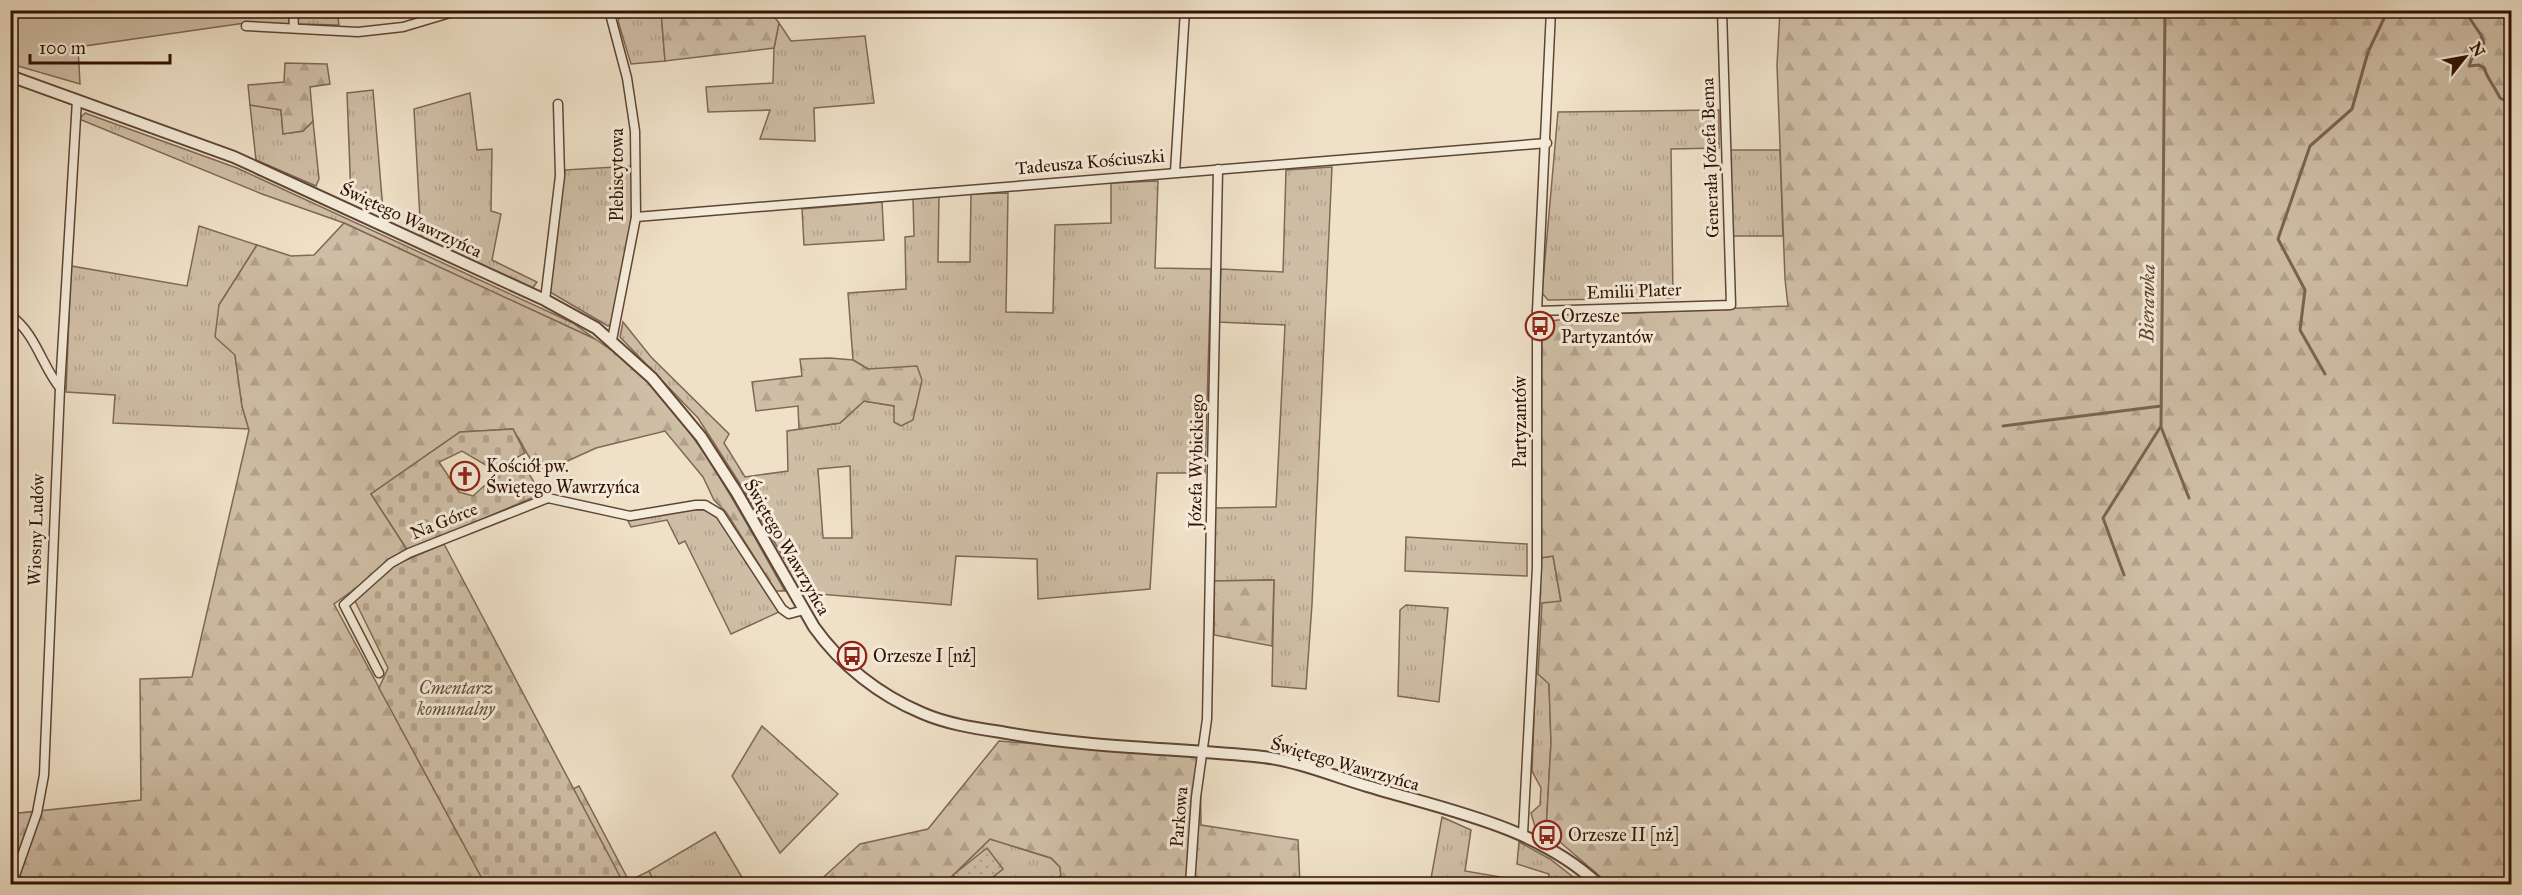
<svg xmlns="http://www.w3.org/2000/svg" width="2522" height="895" viewBox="0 0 2522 895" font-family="'IM FELL Great Primer',serif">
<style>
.grass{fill:url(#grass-tufts);stroke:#806854;stroke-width:1.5;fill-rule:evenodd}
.forest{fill:url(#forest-firs);stroke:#806854;stroke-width:1.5}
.cemetery{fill:url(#cemetery-stones);stroke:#806854;stroke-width:1.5}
.park{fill:url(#park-dots);stroke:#806854;stroke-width:1.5}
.pitch{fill:#cfbea6;stroke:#806854;stroke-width:1.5}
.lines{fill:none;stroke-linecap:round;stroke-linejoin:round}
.stream{stroke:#7c6351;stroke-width:3}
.minor-casing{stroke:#604534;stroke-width:11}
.tertiary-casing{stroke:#604534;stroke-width:14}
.minor{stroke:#f5ecdb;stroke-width:8}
.tertiary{stroke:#f5ecdb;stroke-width:10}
.labels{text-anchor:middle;stroke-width:6;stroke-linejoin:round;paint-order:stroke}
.street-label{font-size:18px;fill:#311102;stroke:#f5ecdb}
.poi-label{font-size:18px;fill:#311102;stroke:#f5ecdb;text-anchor:start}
.park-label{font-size:18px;font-style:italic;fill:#684e3b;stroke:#f5ecdb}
.water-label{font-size:20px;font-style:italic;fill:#634836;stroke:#f5ecdb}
</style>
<defs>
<pattern id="grass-tufts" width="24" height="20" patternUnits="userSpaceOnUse" patternTransform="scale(1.5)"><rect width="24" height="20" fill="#cfbea6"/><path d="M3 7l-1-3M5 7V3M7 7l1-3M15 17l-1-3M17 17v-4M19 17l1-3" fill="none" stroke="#b2a28d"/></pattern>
<pattern id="forest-firs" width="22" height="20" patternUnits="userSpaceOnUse" patternTransform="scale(1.5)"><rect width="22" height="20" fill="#cfbea6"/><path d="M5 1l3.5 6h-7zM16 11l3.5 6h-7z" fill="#b2a28d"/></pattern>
<pattern id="cemetery-stones" width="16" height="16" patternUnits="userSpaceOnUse" patternTransform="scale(1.5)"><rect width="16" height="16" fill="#cfbea6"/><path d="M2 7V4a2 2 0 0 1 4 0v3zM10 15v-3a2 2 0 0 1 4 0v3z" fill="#b2a28d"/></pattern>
<pattern id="park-dots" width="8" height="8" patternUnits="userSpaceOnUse" patternTransform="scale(1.5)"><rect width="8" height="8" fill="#cfbea6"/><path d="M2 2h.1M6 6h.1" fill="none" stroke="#b2a28d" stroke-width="1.8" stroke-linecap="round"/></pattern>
</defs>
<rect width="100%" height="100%" fill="#efe1c8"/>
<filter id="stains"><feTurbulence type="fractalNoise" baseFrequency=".00333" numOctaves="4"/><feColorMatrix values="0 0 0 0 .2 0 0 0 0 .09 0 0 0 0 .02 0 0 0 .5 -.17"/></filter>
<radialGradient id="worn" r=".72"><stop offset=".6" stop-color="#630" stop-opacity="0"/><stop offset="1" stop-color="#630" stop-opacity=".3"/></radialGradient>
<g class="grass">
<polygon points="298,11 337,11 339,25 298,24"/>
<polygon points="642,11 661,11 665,61 631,64 618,21 621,14"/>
<polygon points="779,23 791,41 865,36 874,103 814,108 815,141 760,139 770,110 708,112 706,87 773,83 774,48"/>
<polygon points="373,90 383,210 351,197 347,93"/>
<polygon points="470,93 477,150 492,149 491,211 501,214 492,260 537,282 532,289 421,237 414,109"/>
<polygon points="250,105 281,109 283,134 303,131 313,121 319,179 316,186 256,160"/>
<polygon points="1719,110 1719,148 1671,149 1673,298 1548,300 1542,293 1558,112"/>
<polygon points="85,113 237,168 573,323 595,339 344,223 262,194 79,119"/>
<polygon points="1729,150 1780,150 1783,236 1732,236"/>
<polygon points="632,166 632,217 613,322 608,326 550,292 565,170"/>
<polygon points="1332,167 1312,604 1306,689 1272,686 1274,580 1214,581 1215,508 1276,507 1285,325 1218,322 1221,269 1283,272 1286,170"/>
<path d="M1158,181L1155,268L1211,269L1205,473H1157L1150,589L1038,599L1037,559L956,556L951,605L819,594L811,604L742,487L698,418L620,337L623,322L651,357L729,434L724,443L745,477L788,471L787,431L840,423L864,401L895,406L913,420L868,369L853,360L848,293L906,289L905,237L914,236L913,198L939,195L938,262H970L971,194L1008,193L1006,312L1053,313L1055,225L1111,223V183ZM850,466L852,538H823L818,469Z"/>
<polygon points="882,202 884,240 804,245 802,209"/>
<polygon points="199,226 257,245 219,305 235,355 242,406 249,429 113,423 115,395 66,392 71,266 187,286"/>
<polygon points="691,510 706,510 719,519 779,612 731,634 685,541 679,544 667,520 631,527 627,519"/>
<polygon points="1406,537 1527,544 1527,576 1405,571"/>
<polygon points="1553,556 1561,602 1538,674 1549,683 1551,743 1546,830 1535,827 1531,813 1540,805 1541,788 1532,771 1540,558"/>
<polygon points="1406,605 1448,608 1439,702 1398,696 1400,610"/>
<polygon points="762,726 838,794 780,853 732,776"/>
<polygon points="1442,817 1471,830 1465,871 1507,878 1506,884 1430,884"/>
<polygon points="715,832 746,884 655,884 649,871"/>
<polygon points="990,839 1051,858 1060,867 1061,875 1052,884 923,884 947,881"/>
<polygon points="1519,842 1550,859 1582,884 1547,884 1549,874 1517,864"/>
</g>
<g class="forest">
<polygon points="661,11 770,11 779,23 774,48 665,61"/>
<polygon points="1780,11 2511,11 2511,884 1609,884 1546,830 1551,743 1549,684 1538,674 1542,603 1561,601 1553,556 1540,558 1542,335 1552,321 1589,315 1788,306 1785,279 1777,65"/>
<polygon points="285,63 327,64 330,84 310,87 313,121 303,131 283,134 281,110 250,105 248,85 284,82"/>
<path d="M344,223L595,339C605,346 616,352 625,360C696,423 739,511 785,591H776L726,512L714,500L703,477L665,431L596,448L539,474L513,429L460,432L371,494L408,551L334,604L463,843L579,786L629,881L649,871L655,884H11L10,814L141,800L140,679L192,677L249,430L242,406L235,355L215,337L219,305L257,245L291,256L314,255Z"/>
<polygon points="830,358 853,360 868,369 917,366 922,380 913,420 901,426 894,422 894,406 864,401 840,423 799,429 798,406 756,411 752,382 802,376 800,359"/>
<polygon points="1274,580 1272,646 1214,635 1214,581"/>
<polygon points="999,741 1200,757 1201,825 1298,840 1300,884 1052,884 1061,876 1060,867 1051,858 990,839 947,881 923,884 816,884 860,844 928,829"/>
</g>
<g class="cemetery">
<polygon points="513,429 525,453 494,470 462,451 439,462 459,492 473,496 496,475 519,462 525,467 541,494 408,551 371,494 460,432"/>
<polygon points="444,544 624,884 485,884 379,688 388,668 355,601 392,566"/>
</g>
<polygon class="park" points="987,848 1003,869 984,884 961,884 953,875"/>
<polygon class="pitch" points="10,11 293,11 294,28 245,23 78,47 80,84 11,64"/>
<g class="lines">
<g class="stream">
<path d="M2464,10L2481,35L2484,43L2473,55L2469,66L2479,65L2484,68C2488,80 2495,87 2500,98L2512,104"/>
<polyline points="2325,374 2300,330 2305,290 2278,239 2310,146 2352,109 2368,52 2388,10"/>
<polyline points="2003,426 2161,406"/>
<polyline points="2161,427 2189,498"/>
<polyline points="2124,575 2103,518 2161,426 2165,10"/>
</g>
<g class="minor-casing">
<g id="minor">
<polyline points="293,10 294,28"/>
<polyline points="609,10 627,78 635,131 636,217 612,340"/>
<polyline points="609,12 619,10"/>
<polyline points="1435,13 1551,12"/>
<polyline points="246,26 358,32 403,27 460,10"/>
<polyline points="1175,172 1185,10"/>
<polyline points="636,217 1547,143"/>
<polyline points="545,300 560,176 558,104"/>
<polyline points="1537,311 1731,305 1722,10"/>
<path d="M10,315C36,334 41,364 60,388L44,775L37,813L12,884"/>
<polyline points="60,388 77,100"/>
<polyline points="379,673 344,605 391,563 409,553 548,498 630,516 696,505 705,505 720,514 782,609 789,614 804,610"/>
<polyline points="1523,834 1537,567 1537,311 1551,10"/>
<polyline points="1190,884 1196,797 1207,719 1218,169"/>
</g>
</g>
<g class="tertiary-casing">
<path id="tertiary" d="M10,76L234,157L545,300L596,328L652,378L701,437L737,493L814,627C841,665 879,695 922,713C947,724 975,728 1001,732C1088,748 1176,748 1263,757C1297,761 1334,776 1367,786C1447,810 1536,826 1598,884"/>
</g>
<use href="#minor" class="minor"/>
<use href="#tertiary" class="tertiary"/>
</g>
<defs>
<g id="bus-ring" transform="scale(1.5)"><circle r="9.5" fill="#f5ecdb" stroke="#8f2418" stroke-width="1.5"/><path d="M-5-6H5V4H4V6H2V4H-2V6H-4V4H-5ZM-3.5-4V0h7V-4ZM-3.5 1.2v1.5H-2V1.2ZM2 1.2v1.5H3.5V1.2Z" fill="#8f2418"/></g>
<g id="church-ring" transform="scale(1.5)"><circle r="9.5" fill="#f5ecdb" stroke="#8f2418" stroke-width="1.5"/><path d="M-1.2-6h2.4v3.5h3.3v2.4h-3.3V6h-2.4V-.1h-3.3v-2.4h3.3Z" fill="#8f2418"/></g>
</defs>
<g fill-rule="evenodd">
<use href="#bus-ring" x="1540" y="326"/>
<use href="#church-ring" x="465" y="476"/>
<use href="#bus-ring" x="852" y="656"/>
<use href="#bus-ring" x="1547" y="835"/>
</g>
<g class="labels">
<g class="street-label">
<text transform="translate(1710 158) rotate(-92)" y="6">Generała Józefa Bema</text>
<text transform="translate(1090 162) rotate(-5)" y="6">Tadeusza Kościuszki</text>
<text transform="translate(617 175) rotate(-90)" y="6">Plebiscytowa</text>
<text transform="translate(411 220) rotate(25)" y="6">Świętego Wawrzyńca</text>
<text transform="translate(1634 291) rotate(-2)" y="6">Emilii Plater</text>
<text transform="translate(1520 422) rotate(-90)" y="6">Partyzantów</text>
<text transform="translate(1196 461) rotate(-89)" y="6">Józefa Wybickiego</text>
<text transform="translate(444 521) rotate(-22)" y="6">Na Górce</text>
<text transform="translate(36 530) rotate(-88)" y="6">Wiosny Ludów</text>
<text transform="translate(787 547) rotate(60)" y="6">Świętego Wawrzyńca</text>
<text transform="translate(1345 764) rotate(16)" y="6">Świętego Wawrzyńca</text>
<text transform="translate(1179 817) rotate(-85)" y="6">Parkowa</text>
</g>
<g class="poi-label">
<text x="1561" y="322">Orzesze<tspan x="1561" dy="21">Partyzantów</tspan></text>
<text x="486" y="472">Kościół pw.<tspan x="486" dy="21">Świętego Wawrzyńca</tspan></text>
<text x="873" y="662">Orzesze I [nż]</text>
<text x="1568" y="841">Orzesze II [nż]</text>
</g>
<g class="park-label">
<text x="456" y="694">Cmentarz<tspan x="456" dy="21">komunalny</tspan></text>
</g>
<g class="water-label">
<text transform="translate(2147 303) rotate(-89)" y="7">Bierawka</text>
</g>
</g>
<rect width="2522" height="895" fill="none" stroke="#efe1c8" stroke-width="36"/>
<rect x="12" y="12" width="2498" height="871" fill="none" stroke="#311102" stroke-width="3"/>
<rect x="18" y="18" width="2486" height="859" fill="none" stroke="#311102" stroke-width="1.5"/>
<g transform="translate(2465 57) rotate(59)" stroke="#f5ecdb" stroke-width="4.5" paint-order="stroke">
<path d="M0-4.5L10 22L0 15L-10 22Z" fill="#311102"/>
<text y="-9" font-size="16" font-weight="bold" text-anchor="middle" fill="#311102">N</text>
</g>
<path d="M30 54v9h140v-9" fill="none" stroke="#311102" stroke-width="3"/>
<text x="39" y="54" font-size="18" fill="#311102" stroke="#f5ecdb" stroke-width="4.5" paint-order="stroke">100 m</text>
<rect width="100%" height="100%" filter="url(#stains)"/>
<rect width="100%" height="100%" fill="url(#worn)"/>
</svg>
